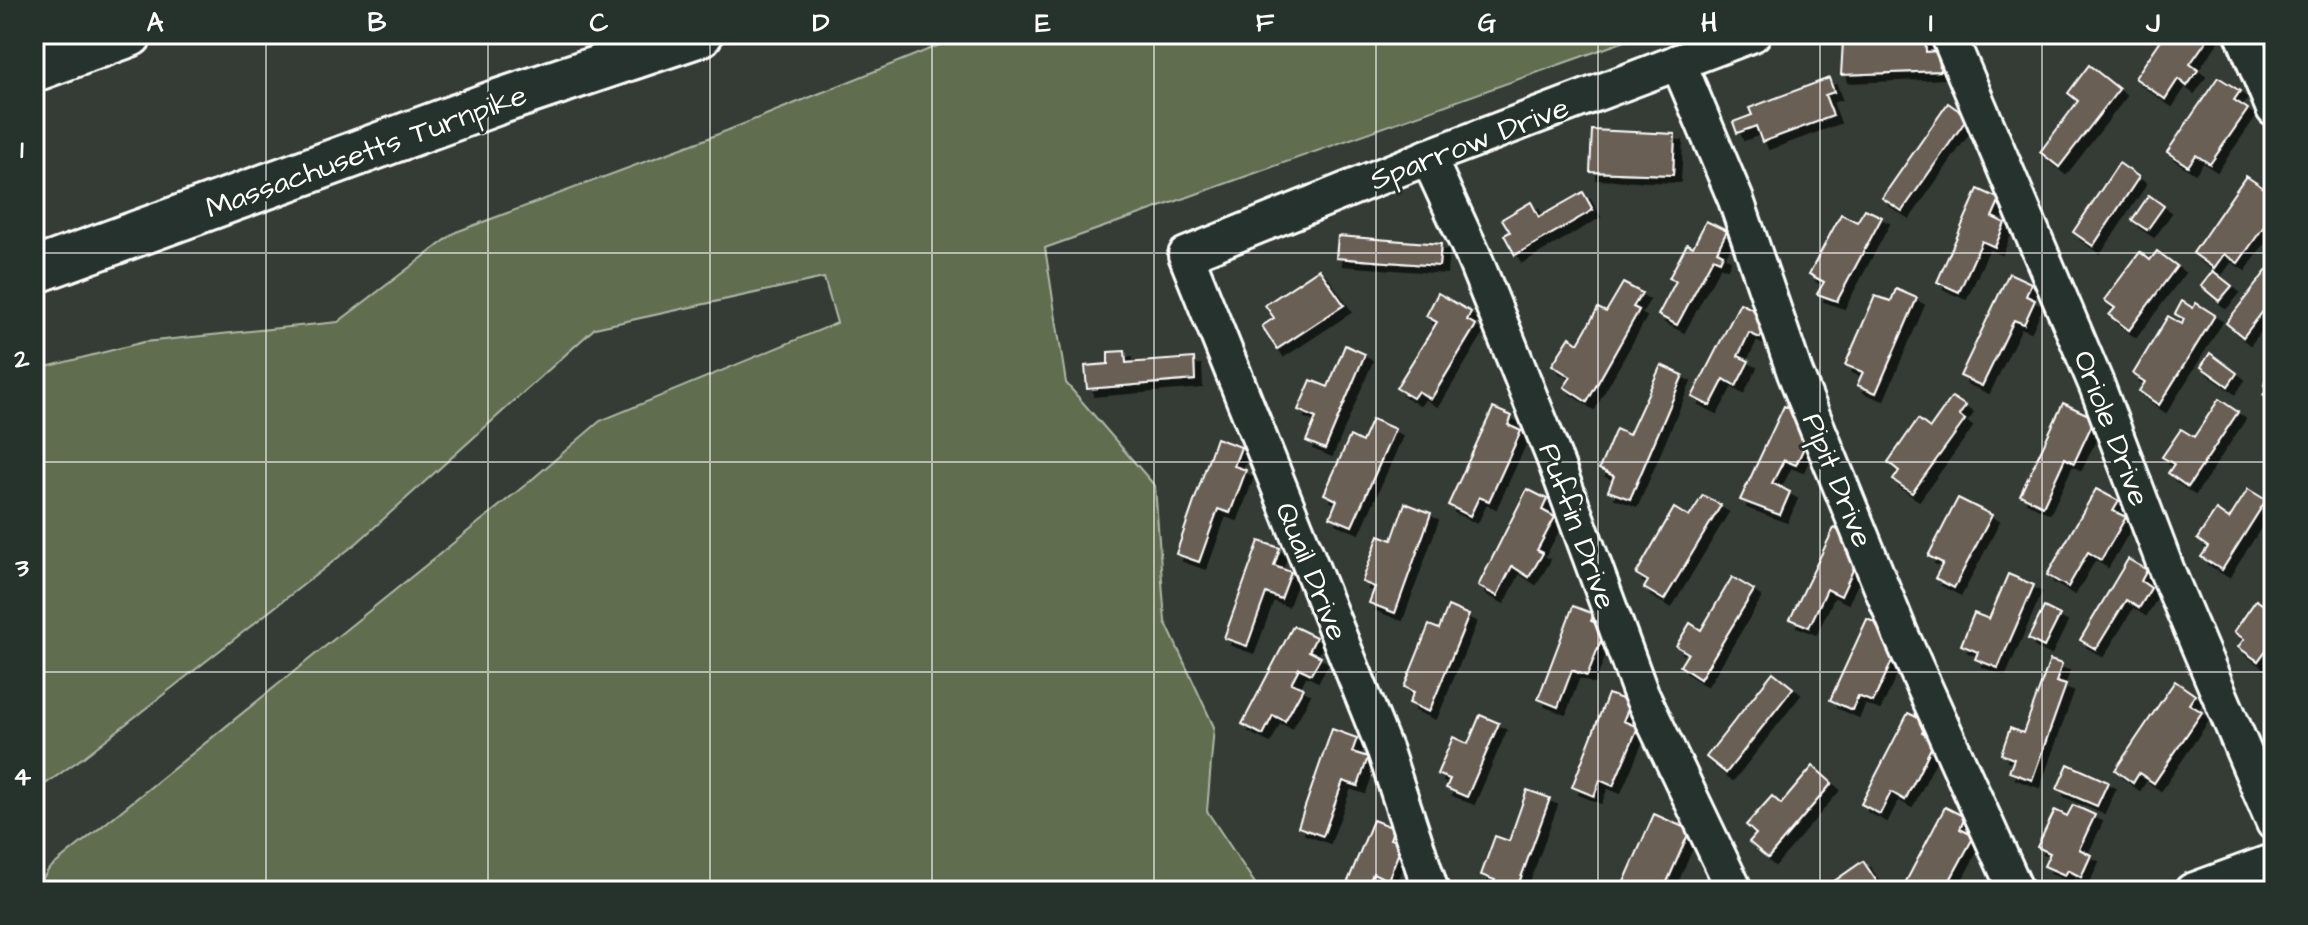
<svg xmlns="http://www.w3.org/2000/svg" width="2308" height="925" viewBox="0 0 2308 925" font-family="'Architects Daughter',sans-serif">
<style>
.green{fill:#606e50;stroke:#b0b6a8;stroke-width:2}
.building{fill:#6a5f55;stroke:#fff;stroke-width:2;filter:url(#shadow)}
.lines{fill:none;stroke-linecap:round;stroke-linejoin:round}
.street-casing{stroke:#fff;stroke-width:40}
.highway-casing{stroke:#fff;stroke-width:50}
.street{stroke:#26332d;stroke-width:34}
.highway{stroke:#26332d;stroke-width:44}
.grid{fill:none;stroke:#fff;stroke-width:2;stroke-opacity:0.55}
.labels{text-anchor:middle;stroke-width:6;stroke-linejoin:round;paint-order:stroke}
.street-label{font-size:30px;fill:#fff;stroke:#26332d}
.neatline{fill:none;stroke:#fff;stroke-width:3}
.grid-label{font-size:26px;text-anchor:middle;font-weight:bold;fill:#fff}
</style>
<defs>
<filter id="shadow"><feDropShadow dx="7" dy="7" stdDeviation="0" flood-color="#0009"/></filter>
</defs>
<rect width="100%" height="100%" fill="#343c35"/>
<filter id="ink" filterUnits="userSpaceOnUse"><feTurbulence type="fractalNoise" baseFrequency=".0125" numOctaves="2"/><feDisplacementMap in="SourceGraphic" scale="16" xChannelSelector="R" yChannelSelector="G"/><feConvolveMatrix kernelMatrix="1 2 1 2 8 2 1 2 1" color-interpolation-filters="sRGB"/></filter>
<g filter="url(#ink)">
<polygon class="green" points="967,34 1645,34 1045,248 1066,383 1155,486 1165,621 1214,727 1207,811 1260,891 34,891 49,869 529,482 600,421 837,323 824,278 595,328 358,542 85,756 34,792 34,370 144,342 338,322 456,232 706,139"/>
<g class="building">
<polygon points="2165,34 2211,34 2190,64 2198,70 2187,86 2178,79 2165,99 2135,78"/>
<polygon points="1925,35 1926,52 1939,51 1940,71 1841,75 1843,41"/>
<polygon points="2089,65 2119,89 2059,167 2040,152 2078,101 2068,93"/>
<polygon points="2218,77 2240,91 2234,100 2248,109 2210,164 2196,155 2188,166 2167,152"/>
<polygon points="1829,78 1834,92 1825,95 1833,116 1762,142 1756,126 1737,133 1733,122 1752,115 1749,108"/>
<polygon points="1948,103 1968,117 1902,211 1882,198"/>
<polygon points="1592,130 1675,134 1673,175 1590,172"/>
<polygon points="2119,163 2139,177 2093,246 2073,232"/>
<polygon points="2246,176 2274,195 2274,212 2238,263 2224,254 2214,268 2193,253"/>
<polygon points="1978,189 2000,199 1992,217 2005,223 1995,247 1982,241 1959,292 1937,282"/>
<polygon points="1583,192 1593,210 1515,255 1504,235 1510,232 1502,219 1531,202 1539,217"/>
<polygon points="2149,195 2164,206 2147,230 2132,220"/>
<polygon points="1865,209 1882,217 1837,301 1817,294 1824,282 1809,274 1841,214 1857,222"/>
<polygon points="1706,221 1727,231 1717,251 1723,254 1720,261 1713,258 1677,325 1658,315 1676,281 1669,278 1687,244 1693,247"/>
<polygon points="1338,236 1441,244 1439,266 1336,258"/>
<polygon points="2157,251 2177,266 2129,330 2109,315 2115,308 2104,300 2140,252 2150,260"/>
<polygon points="2274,261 2274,297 2243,337 2226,323"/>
<polygon points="1319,269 1344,305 1277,349 1262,326 1274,318 1265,305"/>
<polygon points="2213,271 2232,286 2219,301 2201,286"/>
<polygon points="2009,273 2031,283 2026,296 2035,300 2024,324 2014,320 1982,386 1960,376"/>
<polygon points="1623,283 1642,293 1633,307 1639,310 1587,402 1564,387 1571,377 1552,365 1570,337 1578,343 1598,308 1606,312"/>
<polygon points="1896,289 1917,298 1876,393 1857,385 1863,372 1845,365 1875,296 1891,301"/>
<polygon points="1438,293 1471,312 1467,320 1476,325 1431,399 1418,391 1413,398 1396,388 1437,322 1426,316"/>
<polygon points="2182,301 2193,308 2196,303 2215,315 2159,405 2139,391 2145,382 2133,374 2168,316 2182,324 2184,319 2175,314"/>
<polygon points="1740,303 1760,313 1757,318 1767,324 1760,338 1749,333 1738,356 1749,361 1736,386 1724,379 1710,406 1692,397"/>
<polygon points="1345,345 1365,354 1325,449 1306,441 1316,418 1298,410 1311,380 1328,387"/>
<polygon points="1125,351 1126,363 1194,358 1195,380 1087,389 1085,366 1108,364 1108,352"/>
<polygon points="2210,353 2237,373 2228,386 2201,367"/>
<polygon points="1661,365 1683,375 1630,499 1608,491 1614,476 1599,469 1616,429 1629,435"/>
<polygon points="2274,371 2274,397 2271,401 2263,395 2269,388 2264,385"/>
<polygon points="1952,397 1966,406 1959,415 1965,420 1912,493 1893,480 1899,471 1888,462 1918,419 1930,428"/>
<polygon points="2219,399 2238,412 2188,487 2168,473 2174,464 2162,457 2181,429 2194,437"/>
<polygon points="2063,403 2095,418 2074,463 2065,458 2043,506 2020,495"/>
<polygon points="1784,406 1804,415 1797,428 1810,434 1796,465 1784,460 1772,483 1790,492 1780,515 1740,500"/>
<polygon points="1493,408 1512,416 1508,425 1521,431 1489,501 1479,497 1470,516 1448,505"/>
<polygon points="1372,419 1395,429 1352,526 1330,517 1337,500 1324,494 1350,436 1362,442"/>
<polygon points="1216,438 1241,447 1234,466 1246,470 1230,513 1218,509 1199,562 1176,554"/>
<polygon points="1527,489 1547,499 1542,510 1555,517 1537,550 1543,553 1529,577 1512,566 1497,596 1478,586"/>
<polygon points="2096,489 2119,501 2113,511 2126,517 2101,560 2088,552 2068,587 2047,575"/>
<polygon points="2248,489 2266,500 2222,570 2201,557 2208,547 2197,539 2216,510 2229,519"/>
<polygon points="1703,495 1721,505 1664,600 1644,588 1648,581 1636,574 1674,508 1689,517"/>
<polygon points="1958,498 1992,515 1954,588 1935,578 1943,563 1928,556"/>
<polygon points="1405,503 1431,513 1395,613 1369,603 1375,587 1362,582 1379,535 1392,540"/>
<polygon points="1834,528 1852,537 1846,551 1859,557 1841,596 1827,589 1809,627 1790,619"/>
<polygon points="1259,541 1280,548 1274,566 1291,572 1281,599 1266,593 1247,646 1224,638"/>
<polygon points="2128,559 2147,570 2141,581 2151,588 2139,608 2126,600 2096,649 2080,640"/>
<polygon points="2008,574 2034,585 1998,668 1975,659 1978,652 1961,645 1974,613 1989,619"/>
<polygon points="1732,577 1754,590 1700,679 1680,666 1688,653 1676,646 1690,623 1701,630"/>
<polygon points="2274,599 2274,639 2258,661 2238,647 2244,639 2234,632 2256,600 2268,608"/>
<polygon points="1448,606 1469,615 1429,712 1409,703 1414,692 1404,687 1429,625 1439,629"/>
<polygon points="1573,606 1594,614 1591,621 1606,627 1587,676 1572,670 1558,707 1538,699"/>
<polygon points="2044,607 2060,615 2044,647 2028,639"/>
<polygon points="1867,619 1890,629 1899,646 1873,702 1858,696 1852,710 1830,700"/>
<polygon points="1293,626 1316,637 1309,651 1321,657 1311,674 1299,668 1291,683 1303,688 1285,721 1273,715 1263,735 1242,724"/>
<polygon points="2050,660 2062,664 2056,682 2066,685 2032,780 2009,772 2014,759 2001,754 2010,728 2023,733"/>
<polygon points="1773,672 1793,688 1726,773 1706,757"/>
<polygon points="2175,681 2195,695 2189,704 2202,712 2154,783 2139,773 2133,783 2115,770"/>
<polygon points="1608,694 1631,702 1623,721 1638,727 1613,786 1600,780 1594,796 1572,787"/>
<polygon points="1908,713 1927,722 1922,733 1935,740 1905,800 1891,792 1880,814 1861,804"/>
<polygon points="1480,715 1499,723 1467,797 1446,788 1450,779 1437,774 1453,737 1468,744"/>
<polygon points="1332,729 1357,738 1352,752 1368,757 1358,786 1343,781 1323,836 1298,827"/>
<polygon points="2068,764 2108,782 2097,806 2057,789"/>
<polygon points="1813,766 1832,783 1768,858 1749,842 1756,834 1746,825 1772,796 1781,804"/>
<polygon points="1527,790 1550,798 1516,891 1491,891 1495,880 1481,875 1495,836 1509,841"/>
<polygon points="2073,805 2095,815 2079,849 2091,855 2081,877 2068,870 2065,875 2044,866 2050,853 2037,847 2055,810 2067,816"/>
<polygon points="1945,807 1965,817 1960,829 1974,836 1944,891 1927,887 1925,891 1901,891"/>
<polygon points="1654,814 1690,830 1664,889 1648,883 1645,891 1620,891"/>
<polygon points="1373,820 1394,828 1390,839 1402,844 1388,880 1373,873 1366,891 1344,891"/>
<polygon points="1863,861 1883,891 1820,891"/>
</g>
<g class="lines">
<g class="street-casing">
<g id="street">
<polyline points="1948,34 2097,386 2167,571 2274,823"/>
<polyline points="2243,34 2274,109"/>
<polyline points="1678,62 1736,200 1795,373 1901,635 2016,891"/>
<polyline points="1428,157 1473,255 1553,455 1641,694 1735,891"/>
<polyline points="1431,891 1385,751 1186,255 1428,157 1753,34"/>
<polyline points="2192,891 2274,861"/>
</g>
</g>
<g class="highway-casing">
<g id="highway">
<polyline points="34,69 130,34"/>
<polyline points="34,271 495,103 700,34"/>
</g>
</g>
<use href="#street" class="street"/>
<use href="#highway" class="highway"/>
</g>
</g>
<path class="grid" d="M266,34V891M488,34V891M710,34V891M932,34V891M1154,34V891M1376,34V891M1598,34V891M1820,34V891M2042,34V891M34,253H2274M34,462H2274M34,672H2274"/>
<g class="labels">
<g class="street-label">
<text transform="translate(1469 143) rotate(-21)" y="10">Sparrow Drive</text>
<text transform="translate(366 151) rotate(-20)" y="10">Massachusetts Turnpike</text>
<text transform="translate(2112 428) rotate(69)" y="10">Oriole Drive</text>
<text transform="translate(1838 480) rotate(68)" y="10">Pipit Drive</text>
<text transform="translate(1578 526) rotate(70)" y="10">Puffin Drive</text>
<text transform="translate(1312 571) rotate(68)" y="10">Quail Drive</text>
</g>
</g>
<rect width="2308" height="925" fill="none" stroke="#26332d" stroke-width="88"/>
<rect x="44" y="44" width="2220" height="837" class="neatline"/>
<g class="grid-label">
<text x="155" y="31">A</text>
<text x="377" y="31">B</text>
<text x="599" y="31">C</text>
<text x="821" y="31">D</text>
<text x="1043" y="31">E</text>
<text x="1265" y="31">F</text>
<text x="1487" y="31">G</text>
<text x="1709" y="31">H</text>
<text x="1931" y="31">I</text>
<text x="2153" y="31">J</text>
<text x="22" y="158">1</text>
<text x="22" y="367">2</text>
<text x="22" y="576">3</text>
<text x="22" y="785">4</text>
</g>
</svg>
